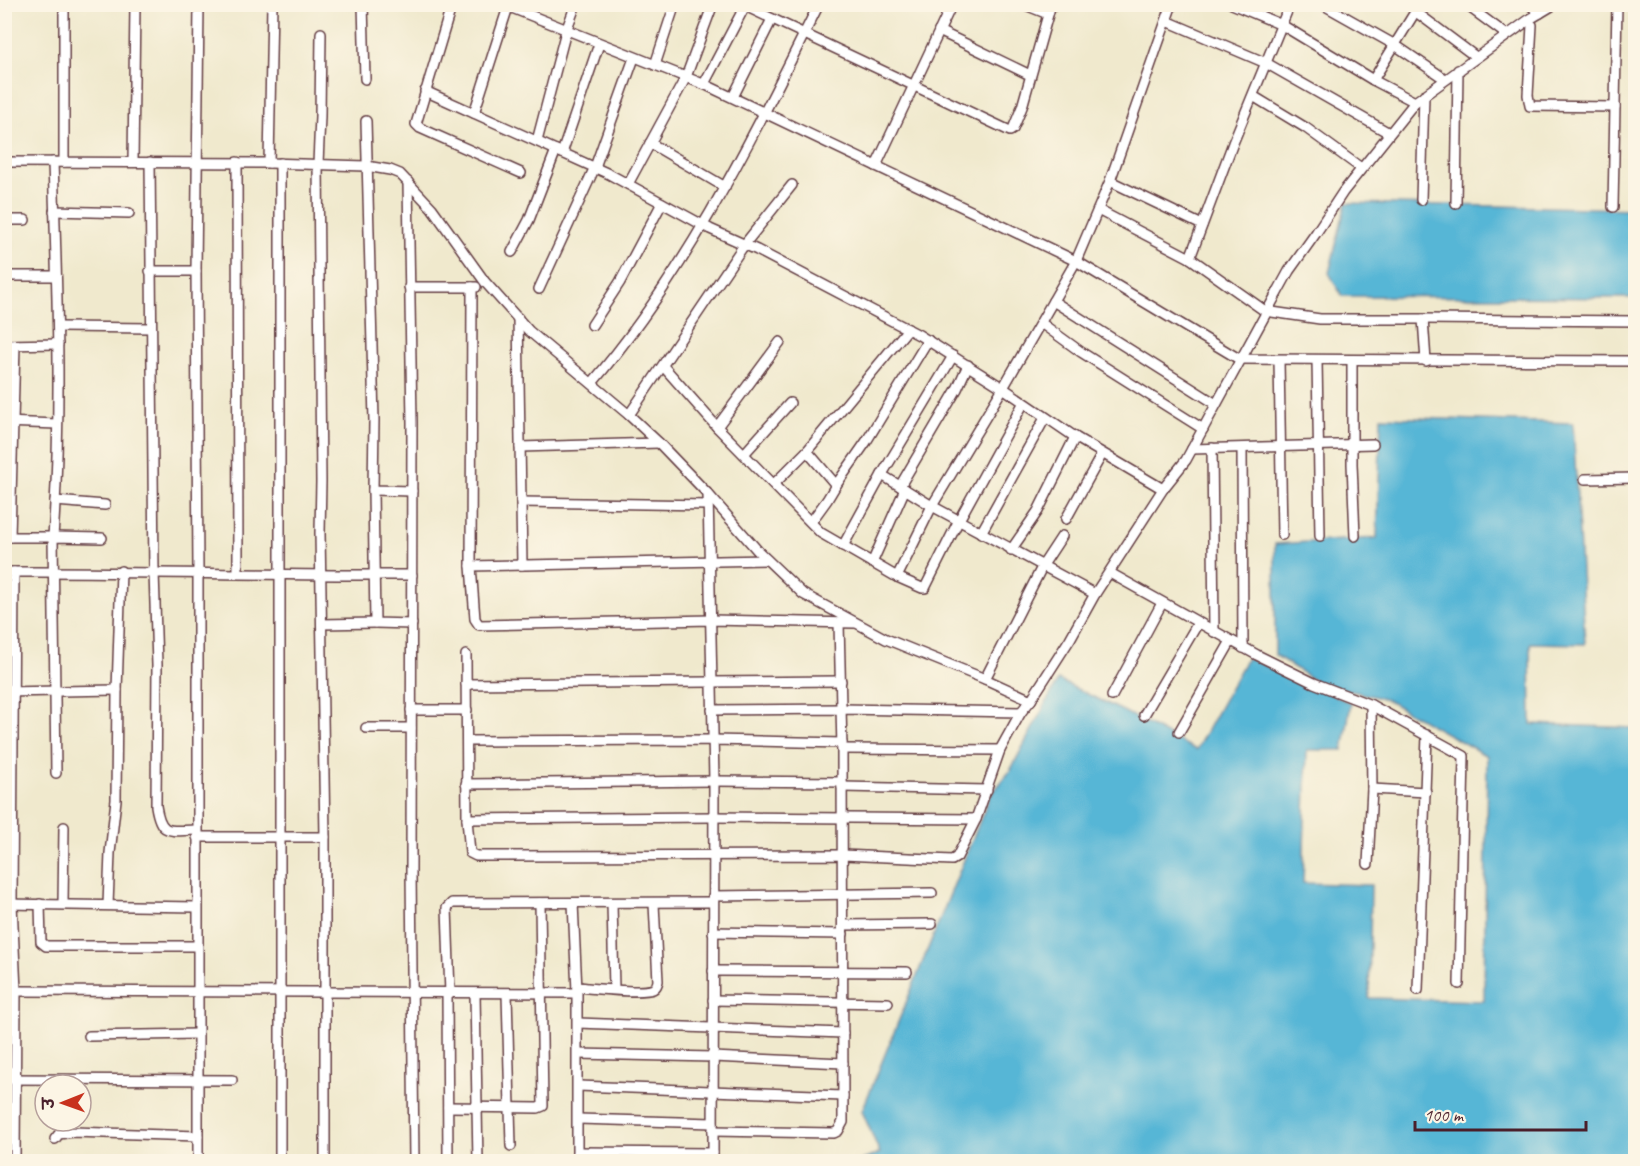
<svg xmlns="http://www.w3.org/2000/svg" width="1640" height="1166" viewBox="0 0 1640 1166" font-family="Caveat,'Playpen Sans Deva',sans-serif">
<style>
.water{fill:#57b6d6;stroke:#506a80;stroke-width:1.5}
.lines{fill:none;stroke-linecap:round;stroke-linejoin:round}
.minor-casing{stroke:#633d43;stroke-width:12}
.minor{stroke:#fff;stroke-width:9}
</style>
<rect width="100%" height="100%" fill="#fcf5e5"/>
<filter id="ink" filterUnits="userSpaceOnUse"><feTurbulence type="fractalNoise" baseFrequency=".0167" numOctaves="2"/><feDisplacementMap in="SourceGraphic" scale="12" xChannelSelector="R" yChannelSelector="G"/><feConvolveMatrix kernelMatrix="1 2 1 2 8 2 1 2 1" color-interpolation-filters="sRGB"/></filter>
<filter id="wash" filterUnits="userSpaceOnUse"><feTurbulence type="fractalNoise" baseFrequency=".008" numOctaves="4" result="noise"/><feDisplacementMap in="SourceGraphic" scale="24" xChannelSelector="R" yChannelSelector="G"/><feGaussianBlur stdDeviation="1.35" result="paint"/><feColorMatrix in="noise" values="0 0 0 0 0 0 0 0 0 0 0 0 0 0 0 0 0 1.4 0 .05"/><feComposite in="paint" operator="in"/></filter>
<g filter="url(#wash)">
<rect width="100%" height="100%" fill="#f0e9cd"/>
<g class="water">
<polygon points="1346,203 1635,209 1635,298 1342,296 1329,273"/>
<polygon points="1381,417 1573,423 1585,644 1530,643 1531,724 1635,728 1635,1161 858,1162 880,1153 862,1111 990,796 1010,771 1058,680 1123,711 1196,750 1247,658 1351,703 1343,750 1307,750 1303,883 1371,885 1369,998 1484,1001 1487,756 1385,699 1318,683 1275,655 1275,544 1377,538"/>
</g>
</g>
<g filter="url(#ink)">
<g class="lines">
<g class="minor-casing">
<g id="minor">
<polyline points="363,4 365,79"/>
<polyline points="452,4 416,124 420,128 521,173"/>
<polyline points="502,4 708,86 1076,261 1003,388 1075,437 1163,489"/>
<polyline points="741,4 1010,131 1013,129 1022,107 1051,4"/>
<polyline points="1023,4 1048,14"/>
<polyline points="1172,4 1110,181 1076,261 1239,359 1636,361"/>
<polyline points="1232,4 1282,25 1373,80 1415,102"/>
<polyline points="1290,4 1233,143 1190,258 1265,311 1320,319 1423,319 1426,361"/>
<polyline points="1322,4 1395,45 1445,79"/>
<polyline points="1465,4 1507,35"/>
<polyline points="1529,4 1540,13"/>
<polyline points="1631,4 1636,8"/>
<polyline points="1416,12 1476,57"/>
<polyline points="1167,21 1266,63 1389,133"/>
<polyline points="1532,25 1528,95 1530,106 1615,107"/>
<polyline points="939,31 1030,75"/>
<polyline points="321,33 320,116 318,164 321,481 320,533 325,837 325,1162"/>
<polyline points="655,65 675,4"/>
<polyline points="1373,80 1420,4"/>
<polyline points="704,84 745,6"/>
<polyline points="425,91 609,174 710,229 757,250 919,335 1003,388 932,506 897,577"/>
<polyline points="1253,96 1306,128 1361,168"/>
<polyline points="733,97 772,19"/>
<polyline points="474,113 508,7"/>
<polyline points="366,121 374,420 373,490 412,491"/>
<polyline points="537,141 566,31 576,4"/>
<polyline points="650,143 725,187"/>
<polyline points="562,153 599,44"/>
<polyline points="4,162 269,163 366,166 390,170 400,174 432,208 485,282 529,331 629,415 659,443 708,494 758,551 803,594 886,639 985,679 1031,700 1070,639 1095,594 1163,489 1186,460 1289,271 1316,233 1343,192 1415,102 1530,19 1555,4"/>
<polyline points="64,162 64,4"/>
<polyline points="133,162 135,4"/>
<path d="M150,162L154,572L157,665L156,806C161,837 170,830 197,830"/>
<polyline points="237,162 238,573"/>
<polyline points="269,163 272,4"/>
<polyline points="280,163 280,1162"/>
<polyline points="876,166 952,4"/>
<polyline points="1110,181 1202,225"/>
<polyline points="408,182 412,422 411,872 414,1162"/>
<polyline points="628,184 686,77 713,4"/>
<polyline points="1421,200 1424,95"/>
<polyline points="1456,203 1458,70"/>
<polyline points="1613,207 1617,4"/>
<polyline points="1098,210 1190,258"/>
<polyline points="54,211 129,213"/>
<polyline points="4,220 25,220"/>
<polyline points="512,252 529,220 556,150"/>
<polyline points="150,271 196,271"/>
<polyline points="4,276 56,276"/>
<polyline points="409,287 476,287"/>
<polyline points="472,287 471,566 475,619 479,625 711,620 854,623"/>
<polyline points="539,289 595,167 634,58"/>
<polyline points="1053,301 1216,404"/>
<polyline points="518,318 522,565"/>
<polyline points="1423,319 1636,321"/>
<polyline points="1041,323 1081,352 1203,429"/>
<polyline points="592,325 620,282 662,203"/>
<polyline points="58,327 151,328"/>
<polyline points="4,345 58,344"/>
<polyline points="1279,360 1282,535"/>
<polyline points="1317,360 1320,536"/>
<polyline points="1352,361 1352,464 1355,536"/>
<polyline points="663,366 717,427 821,533 897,577 922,588 925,588 959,520 1023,404"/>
<path d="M592,383C688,271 753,136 819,4"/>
<polyline points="629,415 744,245 792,185"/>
<polyline points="4,422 57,424"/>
<polyline points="717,427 780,342"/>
<polyline points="520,447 659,443"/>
<polyline points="1212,448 1214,632"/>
<polyline points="1242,448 1243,648"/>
<polyline points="1192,449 1373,444"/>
<polyline points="807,451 836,485 827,500 811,522"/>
<polyline points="744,454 790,403"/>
<polyline points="882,475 932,506 1095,594"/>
<polyline points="1585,479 1636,478"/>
<polyline points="774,484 807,451 908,329"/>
<polyline points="836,485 866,442 928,340"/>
<polyline points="900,486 957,389 968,365"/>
<polyline points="373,490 375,623 412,624"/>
<polyline points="708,494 714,781 713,1162"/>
<polyline points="55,501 105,505"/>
<polyline points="521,502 708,505"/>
<polyline points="1066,519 1102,454"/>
<polyline points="981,533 1045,418"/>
<path d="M4,537H53C62,412 57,287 53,162"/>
<polyline points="10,537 15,345"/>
<polyline points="843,546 884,471 953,356"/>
<polyline points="1011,550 1038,511 1075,437"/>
<polyline points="872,563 905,489"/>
<polyline points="471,566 767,560"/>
<path d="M4,572C140,571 276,576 412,575"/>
<polyline points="14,572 12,904 16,991 15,1162"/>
<polyline points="1110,573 1257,655 1314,683 1371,705 1464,756 1459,984"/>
<polyline points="322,624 375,623"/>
<polyline points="466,655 467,819 470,853 476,856 843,855 952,860 957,857 976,819 1000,750 1021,712 1031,700"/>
<polyline points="985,679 1043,565 1062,536"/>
<polyline points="466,684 841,681"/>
<polyline points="4,692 117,690"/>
<polyline points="1112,696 1162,603"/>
<polyline points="411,710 467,710"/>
<polyline points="712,710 841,709 1021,712"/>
<polyline points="1144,715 1198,623"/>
<polyline points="366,728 411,728"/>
<polyline points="1179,732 1231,641"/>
<polyline points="467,741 713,740 842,743"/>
<polyline points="842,749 1000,750"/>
<polyline points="56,773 53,537 102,538"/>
<polyline points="466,784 714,781 842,782"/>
<polyline points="842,787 987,790"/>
<polyline points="1372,789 1426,792"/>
<polyline points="467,819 713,817 976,819"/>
<polyline points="197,837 325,837"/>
<polyline points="1368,864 1372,789 1371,705"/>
<polyline points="713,896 932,893"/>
<polyline points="573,903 577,991"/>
<polyline points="612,903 614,989"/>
<polyline points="4,904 197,907"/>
<polyline points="40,904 41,942 46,946 197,946"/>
<polyline points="63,904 64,827"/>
<polyline points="108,905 110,853 116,800 117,690 121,571"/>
<polyline points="843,925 932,924"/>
<polyline points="713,932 843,934"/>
<polyline points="713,971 907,972"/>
<path d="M577,987C591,988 642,994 653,989C657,987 657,984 658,981L654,904"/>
<polyline points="1418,990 1427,735"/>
<polyline points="16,991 577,993 577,1162"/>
<polyline points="447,993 448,1162"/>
<polyline points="450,994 447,908 452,903 713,902"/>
<polyline points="475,994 478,1162"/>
<polyline points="507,994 511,1146"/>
<polyline points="713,1000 888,1003"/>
<polyline points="578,1023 843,1033"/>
<polyline points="89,1036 197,1034"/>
<polyline points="578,1054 713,1057 843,1063"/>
<polyline points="4,1079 232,1080"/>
<polyline points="578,1086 843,1096"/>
<polyline points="448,1107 538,1108 543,1106 540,903"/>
<polyline points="578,1119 713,1123"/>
<polyline points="713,1131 834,1133 838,1131 843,1122 842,749 839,623"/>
<polyline points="55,1139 59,1134 73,1132 198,1136"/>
<polyline points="578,1152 713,1153"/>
<polyline points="198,1162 198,572 196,271 199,4"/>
</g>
</g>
<use href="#minor" class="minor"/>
</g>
</g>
<rect width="1640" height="1166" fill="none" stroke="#fcf5e5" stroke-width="24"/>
<g transform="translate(63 1103) rotate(269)"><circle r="28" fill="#fcf5e5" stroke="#b59f9b" stroke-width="1.5"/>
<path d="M0-4.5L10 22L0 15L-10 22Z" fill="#c8321e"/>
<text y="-9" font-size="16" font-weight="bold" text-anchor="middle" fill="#4a1f2b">उ</text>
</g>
<path d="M1415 1121v9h171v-9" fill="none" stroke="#4a1f2b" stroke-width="3"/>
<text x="1424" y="1121" font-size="18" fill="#4a1f2b" stroke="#fcf5e5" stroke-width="4.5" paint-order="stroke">100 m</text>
</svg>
